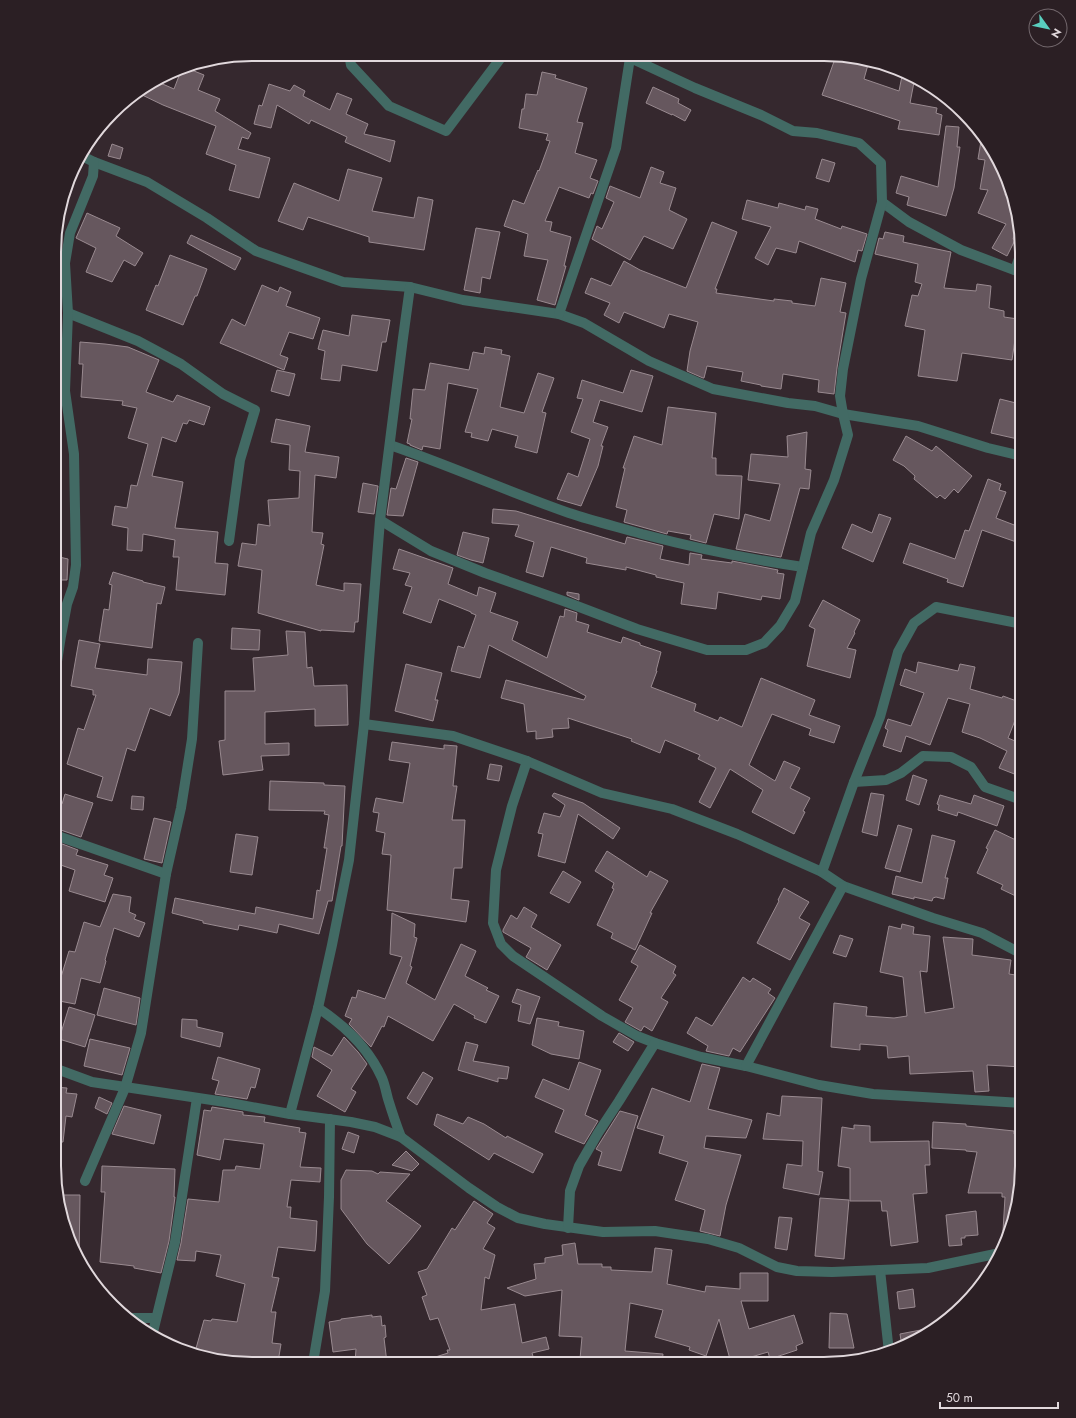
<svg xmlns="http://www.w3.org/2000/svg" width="1076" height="1418" viewBox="0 0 1076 1418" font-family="Jost,sans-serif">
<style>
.building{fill:#66575e;stroke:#998a90}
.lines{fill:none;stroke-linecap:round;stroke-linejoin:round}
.minor{stroke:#426a64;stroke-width:10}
.rim{fill:none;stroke:#e1d8dc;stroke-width:2}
</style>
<rect width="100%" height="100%" fill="#35282e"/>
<g class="building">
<polygon points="836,56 850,56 869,61 864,79 899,91 903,71 915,77 910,103 937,108 936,113 942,115 939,135 898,129 900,121 822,95"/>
<polygon points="184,67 204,75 198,90 220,99 215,111 251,133 248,139 242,137 238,149 270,158 259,198 229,190 236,165 206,154 216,126 163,105 138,93 158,82 174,89 182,68"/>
<polygon points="542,72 556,75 555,78 587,88 577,122 583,123 575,153 597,160 590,178 598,181 593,194 591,193 589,198 559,187 545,221 552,222 550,231 571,237 564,266 566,266 555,305 537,300 548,260 524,256 528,234 504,226 513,200 524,204 538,170 539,171 550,141 546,140 548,134 519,128 522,109 524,109 526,94 537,95"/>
<polygon points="269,84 290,91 294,85 305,91 303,96 330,110 337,93 352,99 346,114 368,124 364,134 395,141 390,162 345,142 347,137 311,120 309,124 277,105 271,128 254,124 259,105 262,106"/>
<polygon points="653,87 679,99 678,103 691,110 685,121 672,114 672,115 646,103"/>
<polygon points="946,126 959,127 957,147 960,147 954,188 946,216 907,205 909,197 896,193 901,176 938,187"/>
<polygon points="982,135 1002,164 1008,181 1005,195 1015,199 1015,201 1019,229 1018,228 1013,239 1015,240 1007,256 992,248 1006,224 978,213 988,190 980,189 985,160 978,159"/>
<polygon points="112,144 123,148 120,159 108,156"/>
<polygon points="822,159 835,163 829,182 816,178"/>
<polygon points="651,167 664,172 660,183 676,188 669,210 687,219 673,249 644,236 630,260 592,239 597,226 602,229 614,202 606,198 610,186 640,198"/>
<polygon points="348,169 382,178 372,211 414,218 418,197 433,200 424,250 369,242 369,237 308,217 303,230 278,221 294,183 339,201"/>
<polygon points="747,200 778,208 779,203 805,210 806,206 818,209 815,219 841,229 842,226 867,234 862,251 858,250 855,262 799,241 796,253 776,248 768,265 755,258 771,227 742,219"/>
<polygon points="87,213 120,228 116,236 143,253 135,266 124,260 112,282 86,272 96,248 76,238"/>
<polygon points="712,222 737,232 715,289 717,289 716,293 774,301 774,299 792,301 792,303 815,306 821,278 846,283 840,312 846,313 837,368 834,394 818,392 819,380 783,374 781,389 761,386 761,385 741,381 743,372 707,366 704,378 703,378 687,371 690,351 698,322 669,314 664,328 624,312 619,323 604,315 610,303 585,293 591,278 611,286 624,261 640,270 686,288"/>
<polygon points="476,228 500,232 490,279 482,277 480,293 464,290"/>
<polygon points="885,232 904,236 903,242 951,252 944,288 976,291 977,284 991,286 989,308 1004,311 1004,317 1018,319 1012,360 962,353 957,381 918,376 925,330 905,326 912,295 918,296 922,284 915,282 918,264 875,254 879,238 883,239"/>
<polygon points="191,235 241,258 235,270 187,243"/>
<polygon points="170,255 207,269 197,296 195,296 183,325 146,310 156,285 158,286"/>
<polygon points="262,285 278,292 280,287 291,292 286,306 320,318 313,339 289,332 280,355 288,358 284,370 220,343 232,319 245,326"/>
<polygon points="352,315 390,320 386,342 382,342 377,371 342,365 340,381 321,379 325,351 318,349 323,330 349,336"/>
<polygon points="80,342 105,344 128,347 159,360 146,392 173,402 177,395 210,407 204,425 189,420 187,424 183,423 176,442 162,437 152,476 183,482 175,528 218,532 215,563 228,564 225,595 176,590 179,557 173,557 175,540 143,534 142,551 127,550 128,528 112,525 115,506 127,508 131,485 137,486 148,444 128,438 137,408 122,405 123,401 81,397 83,364 79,364"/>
<polygon points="485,347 502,350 501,354 510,356 500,407 524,413 538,373 554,378 542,412 546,413 537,453 515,447 518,436 492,429 488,441 471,437 472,433 465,432 478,389 448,383 440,449 423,446 422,450 410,445 410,444 407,443 412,419 410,419 413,389 425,390 430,363 469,370 473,352 484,354"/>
<polygon points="277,370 295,374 289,396 271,391"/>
<polygon points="631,370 653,376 642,412 600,400 593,422 608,427 601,446 603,446 598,466 581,506 557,499 568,473 578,477 590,439 571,432 583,399 577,398 582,380 623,393"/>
<polygon points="1000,399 1016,403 1015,406 1022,408 1022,440 991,433"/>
<polygon points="668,407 716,413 712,458 716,458 716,475 742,476 739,519 714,514 706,543 690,539 691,535 668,531 667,534 624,522 627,510 616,507 625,468 623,468 634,436 662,445"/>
<polygon points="276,419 310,426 305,452 339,457 336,478 315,475 312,532 323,533 321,544 324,545 316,585 344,591 344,583 361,584 358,622 355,622 354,632 321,630 321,631 258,613 262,570 238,566 242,543 256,545 258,524 270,526 268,500 299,498 300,471 289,470 290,445 271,442"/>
<polygon points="807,432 805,469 811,470 809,489 800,488 781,557 736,549 745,514 770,521 780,484 748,480 751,454 788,457 787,436"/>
<polygon points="906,436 932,451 936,446 972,476 958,493 954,489 945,499 940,495 937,498 914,479 915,476 904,466 893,460"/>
<polygon points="406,458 418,462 403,516 387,515 391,488 396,489"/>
<polygon points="988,479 1001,484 999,490 1006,492 996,518 1022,528 1022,544 982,530 963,587 947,582 948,579 903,563 910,543 955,559 965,530 969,531"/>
<polygon points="363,483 378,486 374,514 358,512"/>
<polygon points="493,509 516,511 625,544 627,537 663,546 660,559 689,565 690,553 702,555 701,559 732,563 732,561 778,570 777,573 784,574 780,599 762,596 761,600 718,592 716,609 681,604 684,583 656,577 656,575 626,567 626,570 586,563 587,558 551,547 543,577 526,572 534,542 515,536 519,525 492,523"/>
<polygon points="879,514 891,518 873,562 842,548 852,524 872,533"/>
<polygon points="463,532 489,538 483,563 471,560 457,555"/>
<polygon points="399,549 453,568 448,584 477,596 479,587 496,593 490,612 518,622 512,640 547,658 560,616 564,617 565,609 577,613 576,621 589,625 587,632 621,643 623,637 640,643 640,645 661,652 656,671 657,671 651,687 696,704 694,711 718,721 720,717 742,727 761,678 815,700 809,715 840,726 834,743 809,735 811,729 772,714 749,765 775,781 784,761 800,768 790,788 810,798 803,811 805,812 794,834 752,812 763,790 730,769 710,808 699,802 716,768 698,759 700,755 665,740 660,753 631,741 632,739 568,718 569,728 552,729 553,737 536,739 536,731 527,732 524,704 501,698 506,680 584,700 586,696 489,645 480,678 451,671 458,646 464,648 476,615 471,613 471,612 439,599 431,623 403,613 412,587 405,585 410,573 393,569"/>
<polygon points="55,556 68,559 67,580 55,580"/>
<polygon points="113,572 143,581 143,582 165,587 161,604 157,603 152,648 99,641 104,609 109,610 112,585 109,584"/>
<polygon points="567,592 579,594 579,600 567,595"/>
<polygon points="823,600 860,620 854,632 855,633 847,648 856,650 850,678 807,666 815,629 809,626"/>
<polygon points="232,628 260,630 259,650 231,649"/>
<polygon points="286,631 305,632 307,668 312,667 314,686 347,685 348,725 315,726 315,709 265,712 265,744 289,743 289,755 261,756 263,770 223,775 219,741 225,740 225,691 255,691 253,658 288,655"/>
<polygon points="79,640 100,644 95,668 147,675 148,659 182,662 179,693 170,716 150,708 135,751 127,748 112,801 97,797 103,777 67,764 78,728 84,730 96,695 93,695 93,690 71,686"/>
<polygon points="918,662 958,671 960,664 975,667 970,689 1002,698 1003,696 1022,703 1008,738 1022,744 1022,777 999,768 1007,751 980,738 962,732 970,704 948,698 930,745 906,736 901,752 883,746 888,730 885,728 888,719 911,726 924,693 900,685 905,669 916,673"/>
<polygon points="406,664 442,673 435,700 438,700 433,721 395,711"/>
<polygon points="392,742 444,749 444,745 457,746 453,786 457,786 452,820 465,820 462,868 454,868 451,899 469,901 466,922 387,910 391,855 382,854 385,833 376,831 379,813 373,812 376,798 403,803 410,763 389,760"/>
<polygon points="490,764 502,766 499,781 487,779"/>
<polygon points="913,775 927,780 919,805 906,800"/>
<polygon points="270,781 324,783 324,785 345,786 342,846 341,846 332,901 328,901 319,934 279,924 277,933 239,925 238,930 203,923 203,921 172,913 175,898 255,914 256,907 313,919 317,890 320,891 327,848 324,848 329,815 324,814 325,811 269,810"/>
<polygon points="554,793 583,803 620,828 613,839 578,814 565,863 538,856 543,834 538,833 544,813 560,817 565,805 552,796"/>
<polygon points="871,793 884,795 877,836 862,832"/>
<polygon points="65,794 93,803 81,837 55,828 55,801 62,804"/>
<polygon points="940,795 971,804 974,795 1004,806 997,826 958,812 957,816 938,810 939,805 937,804"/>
<polygon points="132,796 144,797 143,810 131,809"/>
<polygon points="154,818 171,822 162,863 144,859"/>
<polygon points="898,825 912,829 900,872 885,868"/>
<polygon points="995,830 1022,843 1022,899 1001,889 1003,885 977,873 988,849 986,848"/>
<polygon points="236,834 258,837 252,875 230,872"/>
<polygon points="932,835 955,841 945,878 948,878 944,899 936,897 933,898 932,901 914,897 914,899 892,894 896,876 922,883"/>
<polygon points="57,842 78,850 76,855 108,865 104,875 113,878 105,902 69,891 75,870 55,863 55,849"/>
<polygon points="607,851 647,877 650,871 668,881 650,913 652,913 635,950 611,938 613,933 597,925 614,889 612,888 614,883 595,871"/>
<polygon points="563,871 581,882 569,903 550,893"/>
<polygon points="784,888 809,902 799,918 810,924 790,960 757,943 779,901 778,900"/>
<polygon points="113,894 131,897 129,912 136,915 134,919 145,923 139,937 114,928 105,960 106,961 100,983 81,978 75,1004 54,1000 54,975 61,977 69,951 75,952 84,922 100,927"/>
<polygon points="524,907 537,915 531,927 561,945 547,970 526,957 531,948 503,932 503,930 511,915 517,919"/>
<polygon points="392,913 415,924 414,937 417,938 410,966 412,967 406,983 435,1000 461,944 476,951 465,976 488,988 486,990 499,996 486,1023 474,1018 475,1016 454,1004 433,1041 388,1016 384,1027 382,1026 371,1047 349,1024 352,1019 345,1016 352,997 356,998 358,990 385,999 402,957 390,954"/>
<polygon points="902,924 914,927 913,934 930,936 927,972 920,971 925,1013 954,1008 943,937 973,939 972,955 1011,960 1009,974 1022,976 1022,1067 987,1065 989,1091 975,1092 973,1071 910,1074 909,1056 888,1058 887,1046 860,1044 860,1050 831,1047 834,1003 867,1007 866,1016 894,1018 907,1016 903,977 880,972 889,926 901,929"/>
<polygon points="840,935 853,939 846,957 833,953"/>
<polygon points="640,945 676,966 673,973 676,975 661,998 668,1002 652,1031 644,1026 641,1031 625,1022 633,1008 619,1000 638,966 631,962"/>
<polygon points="743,977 750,982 753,978 771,989 768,993 775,998 740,1052 733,1048 729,1056 706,1051 708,1046 687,1033 696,1017 712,1026"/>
<polygon points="104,988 140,998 136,1025 97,1015"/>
<polygon points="517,989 540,997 530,1024 518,1021 521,1005 512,1002"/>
<polygon points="69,1007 95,1015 85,1047 59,1039"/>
<polygon points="537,1018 559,1022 558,1026 584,1031 579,1059 551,1054 532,1045"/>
<polygon points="182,1019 197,1020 197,1027 223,1033 220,1047 181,1037"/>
<polygon points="619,1033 634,1042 628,1051 613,1042"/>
<polygon points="344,1037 358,1052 367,1064 351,1089 356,1092 345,1112 317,1096 332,1070 312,1057 314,1047 332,1056"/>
<polygon points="90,1039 130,1048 122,1075 84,1066"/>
<polygon points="466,1042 478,1045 473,1061 509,1067 507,1079 498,1078 498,1082 458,1070"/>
<polygon points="218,1057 260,1069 255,1088 251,1087 247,1099 215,1094 219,1081 212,1079"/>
<polygon points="579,1062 601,1070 585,1115 598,1121 584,1144 555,1132 564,1110 535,1097 543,1079 569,1090"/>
<polygon points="702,1064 720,1068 708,1109 752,1120 746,1138 706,1136 704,1148 741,1155 726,1205 720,1236 700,1231 705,1210 675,1200 688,1162 659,1153 664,1136 637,1128 652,1088 690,1102"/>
<polygon points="423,1072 433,1078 417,1105 407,1098"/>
<polygon points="54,1087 67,1088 66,1093 77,1094 72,1117 66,1116 63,1142 54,1142"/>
<polygon points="782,1096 822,1098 818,1171 823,1172 819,1195 783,1188 787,1164 802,1166 803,1141 763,1139 767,1113 780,1116"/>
<polygon points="99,1097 112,1103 107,1114 95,1108"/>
<polygon points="124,1106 161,1115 154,1144 112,1134"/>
<polygon points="212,1107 243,1112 243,1115 265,1117 264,1122 300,1128 299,1132 306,1133 300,1167 321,1168 320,1182 291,1180 287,1207 291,1207 290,1218 317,1221 316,1241 315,1251 278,1247 272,1277 279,1278 271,1312 276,1312 272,1343 281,1344 278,1362 242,1362 243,1358 195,1352 204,1320 211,1321 212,1319 237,1322 245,1284 216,1276 221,1255 196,1251 195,1261 177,1260 181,1243 188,1199 219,1202 223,1170 235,1170 236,1166 260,1169 264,1144 224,1139 220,1160 197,1155 204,1110 211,1111"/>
<polygon points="620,1111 638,1116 621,1171 598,1165 602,1152 596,1149"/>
<polygon points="437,1114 463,1124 468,1117 484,1124 506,1138 507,1136 543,1154 533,1173 494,1153 489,1160 434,1125"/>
<polygon points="933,1122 966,1124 966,1126 1014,1131 1014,1134 1022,1134 1022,1179 1011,1232 1003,1231 1005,1197 1002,1197 1002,1193 968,1193 977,1152 966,1151 966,1150 932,1148"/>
<polygon points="854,1125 870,1126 870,1142 929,1141 930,1165 925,1165 927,1193 913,1194 918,1242 891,1246 887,1211 882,1211 881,1201 850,1201 850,1168 838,1166 842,1127 854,1129"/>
<polygon points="348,1132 359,1136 354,1153 342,1149"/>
<polygon points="406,1151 419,1164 412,1171 392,1165"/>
<polygon points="102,1166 175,1169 174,1197 175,1197 169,1241 161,1273 134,1268 134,1266 100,1262 105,1192 101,1192"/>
<polygon points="346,1170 372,1171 378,1174 380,1172 410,1174 386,1201 421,1226 410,1240 389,1264 367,1244 341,1209 341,1180"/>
<polygon points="58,1195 80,1195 79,1261 74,1254 61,1217"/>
<polygon points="820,1198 849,1200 844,1259 815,1256"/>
<polygon points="474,1201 493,1214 487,1223 495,1228 483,1249 495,1255 489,1279 485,1277 481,1310 515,1304 522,1343 546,1337 549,1349 532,1353 535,1363 427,1363 426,1360 448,1353 447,1350 450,1350 438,1318 430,1320 422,1297 427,1295 418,1272 427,1269 452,1228 455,1230"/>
<polygon points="976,1211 978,1235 965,1236 965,1238 961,1238 962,1245 949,1246 946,1215"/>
<polygon points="779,1217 792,1218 787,1250 775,1248"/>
<polygon points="575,1243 578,1264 602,1264 602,1267 611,1267 611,1270 652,1272 655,1248 672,1250 667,1284 705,1292 706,1286 740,1289 740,1273 768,1273 768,1301 741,1301 749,1329 794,1315 803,1343 796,1346 797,1350 770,1359 768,1352 731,1363 719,1319 706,1356 689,1350 690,1347 655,1337 663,1310 630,1303 625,1351 663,1354 662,1364 626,1363 580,1359 582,1337 559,1336 562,1290 525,1296 507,1288 536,1279 534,1264 545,1263 545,1258 563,1255 562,1245"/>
<polygon points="913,1289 915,1307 899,1309 897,1292"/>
<polygon points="830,1313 847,1314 854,1348 829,1348"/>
<polygon points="372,1315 372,1317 381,1316 382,1326 385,1325 386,1337 384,1338 387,1363 355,1363 356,1349 333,1352 329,1322 341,1320 341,1319"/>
<polygon points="936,1327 912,1344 902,1347 900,1334"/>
</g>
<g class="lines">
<g class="minor">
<polyline points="349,54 351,65 389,106 446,131 503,55"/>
<polyline points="80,155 94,162 147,182 207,218 256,251 343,282 410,287 463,300 559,314 584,323 649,361 713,389 788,403 815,406 843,414 918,426 988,448 1022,456"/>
<polyline points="882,202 909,222 961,250 1022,273"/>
<polyline points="1015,270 1022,250"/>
<polyline points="68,313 138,341 181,364 223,394 255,410 240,460 229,541"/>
<polyline points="559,314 616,148 630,58"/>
<path d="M390,445C451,466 509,492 569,513C593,521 618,527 642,534C695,548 748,559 803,567"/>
<polyline points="380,520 431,551 485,573 569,603 637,629 707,650 746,650 764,643 780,626 795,601 811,533 834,480 848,435 843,414 840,396 843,369 861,279 882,202 881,163 859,143 817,133 793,131 761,115 695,88 624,55"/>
<polyline points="55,674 61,636 67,604 73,587 76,565 74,454 65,391 68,313 65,263 70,233 93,176 94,162"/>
<polyline points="364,724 453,736 527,761 602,793 672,809 737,834 822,872 843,886 933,918 982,933 1022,954"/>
<polyline points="527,761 512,806 496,870 493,923 501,944 513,956 602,1016 637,1036 655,1043 701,1057 746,1066 819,1085 873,1094 1022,1103"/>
<polyline points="854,782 886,780 901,773 923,756 951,757 971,767 985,787 1022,800"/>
<polyline points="55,835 166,874"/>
<polyline points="822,872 854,782 880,717 898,652 914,623 936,607 1022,624"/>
<path d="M318,1008C344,1025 369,1049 382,1078C385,1085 386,1092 388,1099C392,1112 396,1124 401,1137"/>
<polyline points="746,1066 843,886"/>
<polyline points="54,1068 92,1082 225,1102 290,1114 351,1122 375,1127 401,1137 469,1188 497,1207 518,1218 545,1224 603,1232 655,1231 708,1239 739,1248 777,1267 797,1271 832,1272 928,1268 1000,1253"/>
<polyline points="290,1114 318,1008 332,945 349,860 364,724 380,520 403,338 410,287"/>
<polyline points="85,1181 125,1088 141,1033 166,874 181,808 192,739 198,643"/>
<polyline points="568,1228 570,1191 579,1166 598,1133 619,1101 655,1043"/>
<polyline points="880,1270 889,1352"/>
<polyline points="127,1318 156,1318"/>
<polyline points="152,1336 175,1242 197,1098"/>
<polyline points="313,1363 325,1291 329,1197 330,1119"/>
</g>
</g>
<path d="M0 0H1076V1418H0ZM252 61H824A191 191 0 0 1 1015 252V1166A191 191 0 0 1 824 1357H252A191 191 0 0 1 61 1166V252A191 191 0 0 1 252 61Z" fill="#2b1f24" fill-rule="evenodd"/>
<path class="rim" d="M252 61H824A191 191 0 0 1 1015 252V1166A191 191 0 0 1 824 1357H252A191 191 0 0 1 61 1166V252A191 191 0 0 1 252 61Z"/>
<g transform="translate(1048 28) rotate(123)"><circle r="19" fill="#2b1f24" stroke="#74696e"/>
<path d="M0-3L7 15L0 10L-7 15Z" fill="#59cebe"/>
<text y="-6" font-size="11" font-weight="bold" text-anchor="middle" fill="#e1d8dc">N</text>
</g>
<path d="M940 1402v6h118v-6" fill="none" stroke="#e1d8dc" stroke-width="2"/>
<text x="946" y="1402" font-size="12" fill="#e1d8dc" stroke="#2b1f24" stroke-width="3" paint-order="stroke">50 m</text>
</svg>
